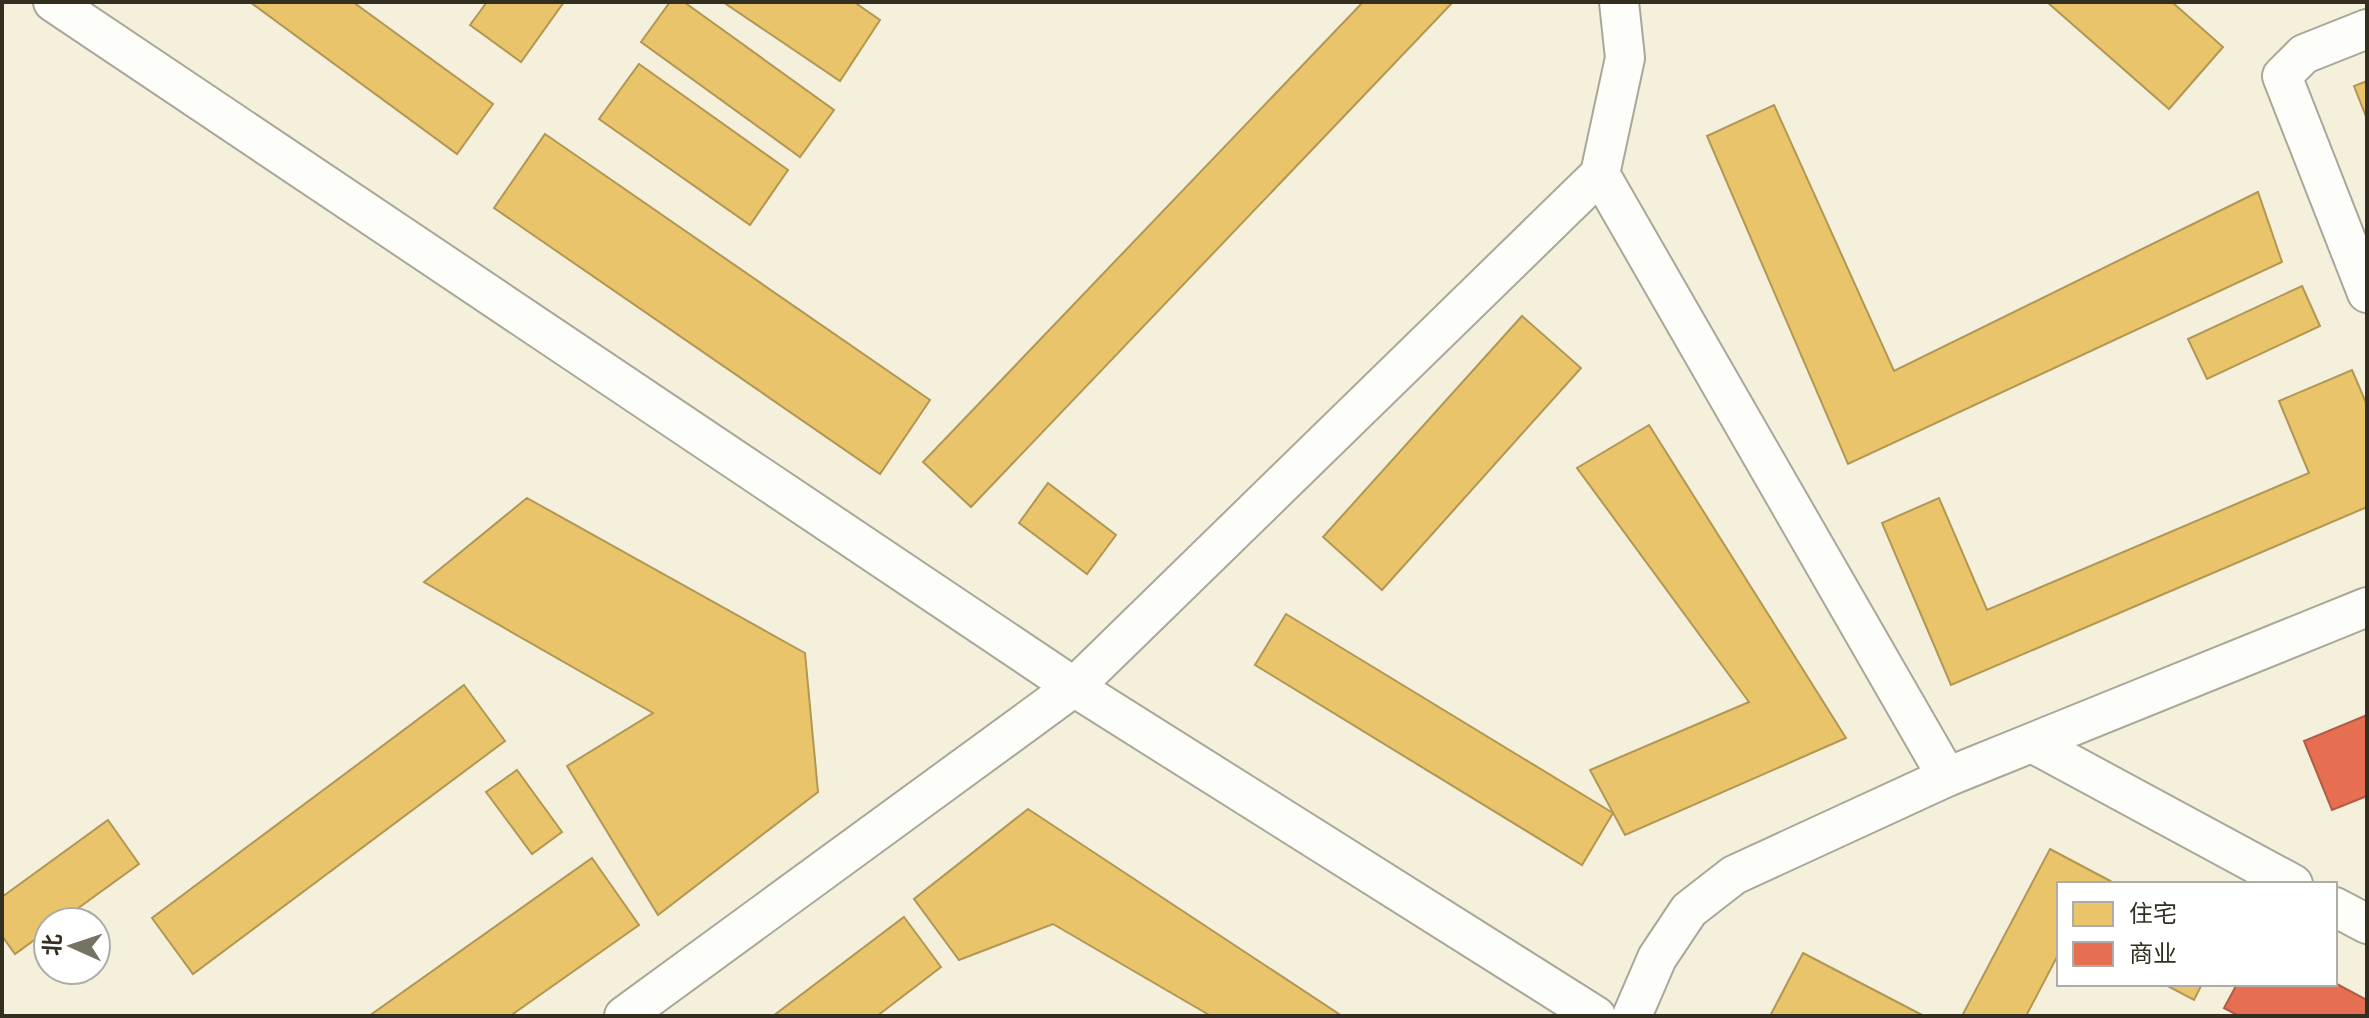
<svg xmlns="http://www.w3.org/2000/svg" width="2369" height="1018" viewBox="0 0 2369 1018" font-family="Jost,'Noto Sans SC',sans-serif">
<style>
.homes{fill:#e9c46a;stroke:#b29754;stroke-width:2}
.shops{fill:#e76f51;stroke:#b15c43;stroke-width:2}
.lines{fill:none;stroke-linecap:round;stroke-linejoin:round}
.minor-casing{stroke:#aba798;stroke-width:42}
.minor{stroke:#fdfdfa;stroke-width:38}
</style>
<rect width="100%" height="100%" fill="#f4f0dc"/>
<g class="homes">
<polygon points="250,2 353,2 493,104 457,154"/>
<polygon points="487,2 564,2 521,62 470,25"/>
<polygon points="670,2 684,2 834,110 800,157 641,42"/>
<polygon points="723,2 854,2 880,20 840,81"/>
<polygon points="1363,2 1453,2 971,507 923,462"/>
<polygon points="2047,2 2172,2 2223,47 2169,109"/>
<polygon points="639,64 788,170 750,225 599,119"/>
<polygon points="2367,81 2367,119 2354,86"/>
<polygon points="1774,105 1894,371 2258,192 2282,262 1848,464 1707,136"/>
<polygon points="545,134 930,400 880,474 494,208"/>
<polygon points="2302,286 2320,326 2207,379 2188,339"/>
<polygon points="1522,316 1581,368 1382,590 1323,537"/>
<polygon points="2352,370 2367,405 2367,507 1951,685 1882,523 1939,498 1987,610 2309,473 2279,401"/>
<polygon points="1649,425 1846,738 1625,835 1590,770 1749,702 1577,468"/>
<polygon points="1048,483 1116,535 1087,574 1019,523"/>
<polygon points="527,498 805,653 818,792 658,915 567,766 653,713 424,582"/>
<polygon points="1286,614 1613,813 1582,865 1255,665"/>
<polygon points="464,685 505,741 193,974 152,918"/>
<polygon points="517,770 562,832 532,854 486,792"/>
<polygon points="1028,809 1342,1016 1211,1016 1053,924 959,960 914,899"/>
<polygon points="108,820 139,864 59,922 48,922 48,930 15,954 2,936 2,897"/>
<polygon points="2050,849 2116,884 2059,884 2059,953 2026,1016 1962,1016"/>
<polygon points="592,858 639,925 510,1016 369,1016"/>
<polygon points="904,917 941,967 877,1016 773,1016"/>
<polygon points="1803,953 1924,1016 1770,1016"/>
<polygon points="2164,984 2202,984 2194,1000"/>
</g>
<g class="shops">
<polygon points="2367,715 2367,796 2332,810 2304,741"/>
<polygon points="2335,983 2367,1000 2367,1016 2239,1016 2224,1008 2237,984"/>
</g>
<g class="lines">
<g class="minor-casing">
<g id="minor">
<polyline points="53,2 1074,687 1596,1016"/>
<polyline points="2367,29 2304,54 2282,76 2367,293"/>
<polyline points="1600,174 1947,777"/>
<polyline points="2032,743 2293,884"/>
<polyline points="2335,907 2367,924"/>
<polyline points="624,1016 1074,687 1600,174 1625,58 1619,2"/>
<polyline points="1632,1016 1657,958 1689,910 1734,875 1947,777 2367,607"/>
</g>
</g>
<use href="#minor" class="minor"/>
</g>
<rect width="2369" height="1018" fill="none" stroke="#322f21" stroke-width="8"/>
<rect x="2057" y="882" width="280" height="104" fill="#ffffff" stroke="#adaca6" stroke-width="2"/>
<rect x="2073" y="902" width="40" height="24" fill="#e9c46a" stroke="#adaca6" stroke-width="2"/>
<text x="2129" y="922" font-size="24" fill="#322f21">住宅</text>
<rect x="2073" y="942" width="40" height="24" fill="#e76f51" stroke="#adaca6" stroke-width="2"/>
<text x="2129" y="962" font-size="24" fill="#322f21">商业</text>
<g transform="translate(72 946) rotate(273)"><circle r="38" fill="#ffffff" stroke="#adaca6" stroke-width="2"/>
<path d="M0-6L14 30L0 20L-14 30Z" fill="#767362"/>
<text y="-12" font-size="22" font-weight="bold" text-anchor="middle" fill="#322f21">北</text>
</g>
</svg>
